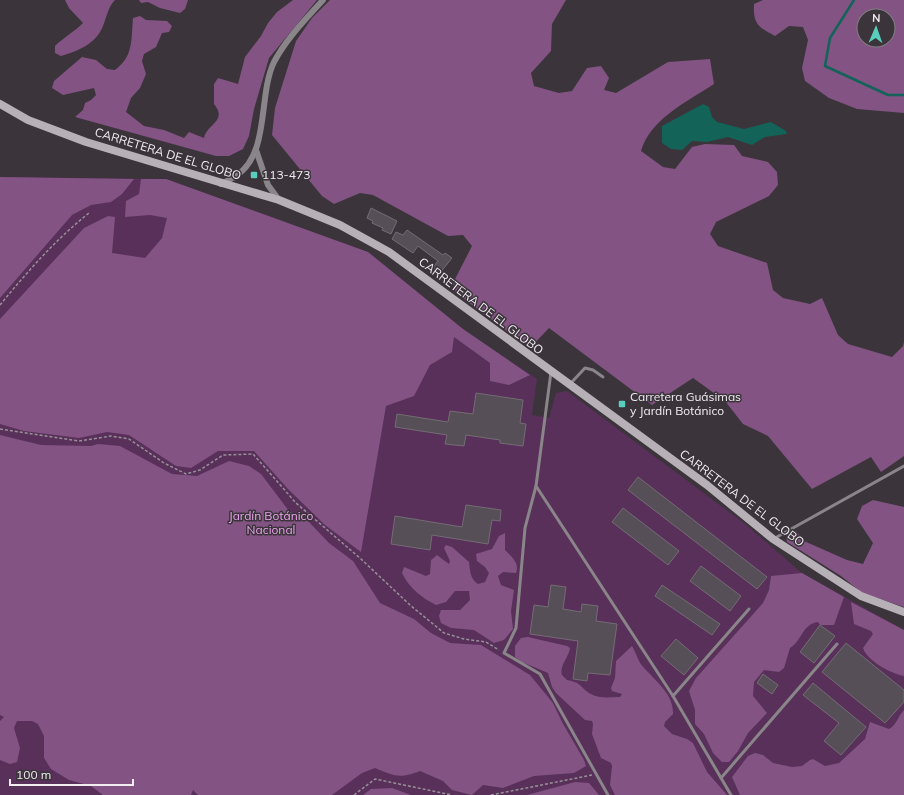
<svg xmlns="http://www.w3.org/2000/svg" width="904" height="795" viewBox="0 0 904 795" font-family="Mulish,sans-serif">
<style>
.green{fill:#58305a}
.forest{fill:#825383;fill-rule:evenodd}
.water{fill:#136359}
.lines{fill:none;stroke-linecap:round;stroke-linejoin:round}
.stream{stroke:#136359;stroke-width:2.5}
.building{fill:#574f57;stroke:#746c74}
.path{stroke:#979197;stroke-width:1.5;stroke-dasharray:3 2;stroke-linecap:butt}
.lane{stroke:#898589;stroke-width:3}
.street{stroke:#898589;stroke-width:6}
.secondary{stroke:#b7b1b7;stroke-width:8}
.poi-dot{fill:#5acebd;stroke:#3b343b;stroke-width:1.5}
.labels{text-anchor:middle;stroke-width:3;stroke-linejoin:round;paint-order:stroke}
.street-label{font-size:12px;fill:#f1edf1;stroke:#3b343b}
.poi-label{font-size:12px;fill:#f1edf1;stroke:#3b343b;text-anchor:start}
.park-label{font-size:12px;fill:#eaa4eb;stroke:#3b343b}
</style>
<rect width="100%" height="100%" fill="#3b343b"/>
<polygon class="green" points="0,177 166,179 368,252 463,329 537,379 532,415 549,418 556,393 567,391 744,523 802,573 904,630 904,795 0,795"/>
<g class="forest">
<path d="M65,0H115C108,7 107,16 103,26C96,44 78,51 61,56L55,53V46C64,37 74,32 83,23L69,8Z"/>
<polygon points="139,0 188,0 185,9 180,13 160,8 148,2 141,3"/>
<path d="M293,0H317L269,58L254,109L249,136L243,149L229,156H216L75,117L83,110L85,103L91,100L96,95L94,88L63,95L52,88L54,81L82,57L96,60L107,69L115,70C134,56 131,39 133,18L140,16L146,20L167,21L172,26L169,32L162,33L156,47L144,54L142,61L146,74L140,88L131,98L126,112L144,126L164,130L184,138L189,132L204,138C207,124 228,121 214,104V84L218,78L238,84L245,57L261,36L268,23L277,12Z"/>
<path d="M330,0H566L552,24L551,51L531,73L534,86L559,93L572,91L587,68L601,66L609,78L604,90L616,93L668,62L710,59L714,84C688,101 650,119 641,151L663,167L675,169L692,147L705,144L734,145L742,156L768,162L777,172L778,185L769,196L716,222L710,234L718,246L767,263L773,290L783,298L810,304L822,298L838,335L848,344L892,357L903,346L904,342V456L881,472L871,457L812,489L768,436L743,424L725,401L693,378L652,405L549,328L530,348L456,293L453,283L472,246L463,235L448,236L373,195L360,193L334,204L322,196L272,135L275,108L296,41L312,18Z"/>
<path d="M763,0H904V113L857,109L829,98L805,81L802,68L808,40L803,27L789,26L775,36C758,27 753,24 754,4ZM864,16H888V40H864Z"/>
<polygon points="0,177 134,179 122,194 111,202 91,205 72,215 0,298"/>
<polygon points="141,179 166,179 368,252 463,329 530,375 509,385 490,381 490,363 454,337 452,352 430,365 414,396 386,406 361,552 325,525 288,489 254,451 218,451 191,468 176,466 129,435 107,432 79,438 24,431 0,424 0,319 84,228 108,216 115,217 112,253 145,258 162,238 167,218 150,215 125,217 126,201 139,194"/>
<path d="M0,435L41,445L91,446L98,444L120,446L172,474L197,476L229,461L249,466L261,474L289,511L309,522L329,543L353,561L380,603L414,619L431,633L450,643L481,645L530,675L553,703L562,722L584,760L586,766L574,773L534,776L503,788L483,785L472,795L452,790L443,781L420,771C400,779 394,776 375,768L362,773L332,795H198L193,790L191,795H103L91,786L69,780L51,769L44,758V736L38,724L32,721H17L14,728L20,748L17,762L10,764L0,760V721L4,717L0,715Z"/>
<polygon points="873,500 904,507 904,607 862,593 841,576 787,542 786,535 796,531 804,541 847,560 863,564 873,543 857,519 862,506"/>
<path d="M505,533V550C511,556 520,563 516,573L503,572L498,576L501,585L514,590L511,611L513,629L504,640L494,643L474,630L451,628L441,623L439,616L441,610H460L470,600L469,591H455L446,602L436,605C421,597 410,589 402,573L404,567L426,576L430,574L431,560L437,555L449,564L450,561L444,548L446,545L452,547L469,562C470,570 470,579 478,584L485,582L489,573L485,567L477,561L476,554L492,549L499,536Z"/>
<path d="M802,573L844,597L834,625H820L818,622C802,624 802,641 790,648L784,668L779,672L764,670L754,682L753,696L767,713L748,733L738,751L729,762H722L713,753L704,734L695,724V710L689,691L696,678L763,603L769,590L771,576Z"/>
<path d="M851,602L904,630V676C892,674 867,661 863,648L873,634L871,631L854,624Z"/>
<path d="M528,637L567,646L570,648C569,657 559,666 562,675L567,680C583,683 580,688 591,694C599,699 612,697 620,697L622,694L612,691L611,688L615,678L616,661L632,646C635,651 637,657 640,663C652,679 674,692 673,714L665,722L664,726L672,734L687,739L693,743L707,772L727,795H615L610,785L612,766L611,763L601,758L592,734L593,724L592,721L585,720L556,693L552,687L548,673L522,662L515,657V646L521,638Z"/>
<path d="M904,710V795H740L732,777L748,756L755,753L763,755L773,763L792,767L802,766L810,760L813,759L825,766L839,763L865,739L870,722L889,729C896,726 898,716 904,710Z"/>
<polygon points="575,782 589,783 599,795 527,795"/>
<polygon points="392,788 411,795 363,795 371,789"/>
</g>
<polygon class="water" points="703,104 709,107 712,117 717,122 744,129 771,122 786,131 787,134 765,137 752,145 728,137 707,142 692,141 682,150 671,149 662,143 662,126"/>
<g class="lines">
<polyline class="stream" points="854,0 830,38 825,66 888,95 904,95"/>
</g>
<g class="building">
<polygon points="371,208 397,221 391,234 382,230 383,228 372,223 373,221 367,218"/>
<polygon points="407,230 443,255 445,253 452,258 440,273 433,267 438,261 418,246 413,253 392,239 396,232 403,235"/>
<polygon points="476,393 523,400 520,423 526,424 523,446 500,443 500,440 466,435 464,446 445,444 447,435 395,427 397,414 448,422 450,411 473,414"/>
<polygon points="638,477 767,577 757,589 628,490"/>
<polygon points="466,505 501,510 500,521 492,520 488,544 432,535 430,550 391,544 395,516 462,527"/>
<polygon points="623,508 679,551 668,565 612,522"/>
<polygon points="701,566 741,596 730,611 690,581"/>
<polygon points="551,585 566,587 563,609 581,612 582,604 598,606 596,621 617,624 610,675 588,673 587,681 573,679 578,641 530,634 534,605 548,607"/>
<polygon points="662,585 720,624 712,635 655,596"/>
<polygon points="820,625 835,636 814,663 800,652"/>
<polygon points="676,639 698,658 684,675 661,656"/>
<polygon points="846,643 904,690 904,702 885,723 822,672"/>
<polygon points="763,674 778,685 772,694 757,683"/>
<polygon points="813,683 866,727 841,755 824,741 839,723 803,695"/>
</g>
<g class="lines">
<g class="path">
<path d="M0,305C27,272 56,239 89,213"/>
<polyline points="0,429 79,441 111,436 129,439 164,463 186,474 200,470 223,455 253,454 296,503 361,559 410,605 444,633 464,639 486,642 499,650"/>
<polyline points="354,795 375,779 452,795"/>
<polyline points="491,795 592,775"/>
</g>
<g class="lane">
<polyline points="551,372 536,486 525,528 516,628 504,653 540,674 608,795"/>
<polyline points="570,384 585,368 593,370 603,377"/>
<polyline points="536,486 673,696 731,795"/>
<polyline points="775,538 904,466"/>
<polyline points="673,696 749,609"/>
<polyline points="721,778 837,644"/>
</g>
<g class="street">
<polyline points="256,150 268,185 279,200"/>
<path d="M221,184C226,181 232,179 237,175C270,153 258,95 274,62C286,39 305,20 323,0"/>
</g>
<polyline class="secondary" points="0,104 28,120 86,142 279,200 340,225 389,252 707,485 773,539 861,596 904,612"/>
</g>
<g class="poi-dot">
<rect x="250" y="171" width="8" height="8" rx="2"/>
<rect x="618" y="400" width="8" height="8" rx="2"/>
</g>
<g class="labels">
<g class="street-label">
<text transform="translate(168 154) rotate(17)" y="4">CARRETERA DE EL GLOBO</text>
<text transform="translate(481 306) rotate(37)" y="4">CARRETERA DE EL GLOBO</text>
<text transform="translate(742 498) rotate(37)" y="4">CARRETERA DE EL GLOBO</text>
</g>
<g class="poi-label">
<text x="262" y="179">113-473</text>
<text x="630" y="401">Carretera Guásimas<tspan x="630" dy="14">y Jardín Botánico</tspan></text>
</g>
<g class="park-label">
<text x="271" y="520">Jardín Botánico<tspan x="271" dy="14">Nacional</tspan></text>
</g>
</g>
<g transform="translate(876 28) rotate(2)"><circle r="19" fill="#3b343b" stroke="#847e84"/>
<path d="M0-3L7 15L0 10L-7 15Z" fill="#5acebd"/>
<text y="-6" font-size="11" font-weight="bold" text-anchor="middle" fill="#f1edf1">N</text>
</g>
<path d="M10 779v6h123v-6" fill="none" stroke="#f1edf1" stroke-width="2"/>
<text x="16" y="779" font-size="12" fill="#f1edf1" stroke="#3b343b" stroke-width="3" paint-order="stroke">100 m</text>
</svg>
